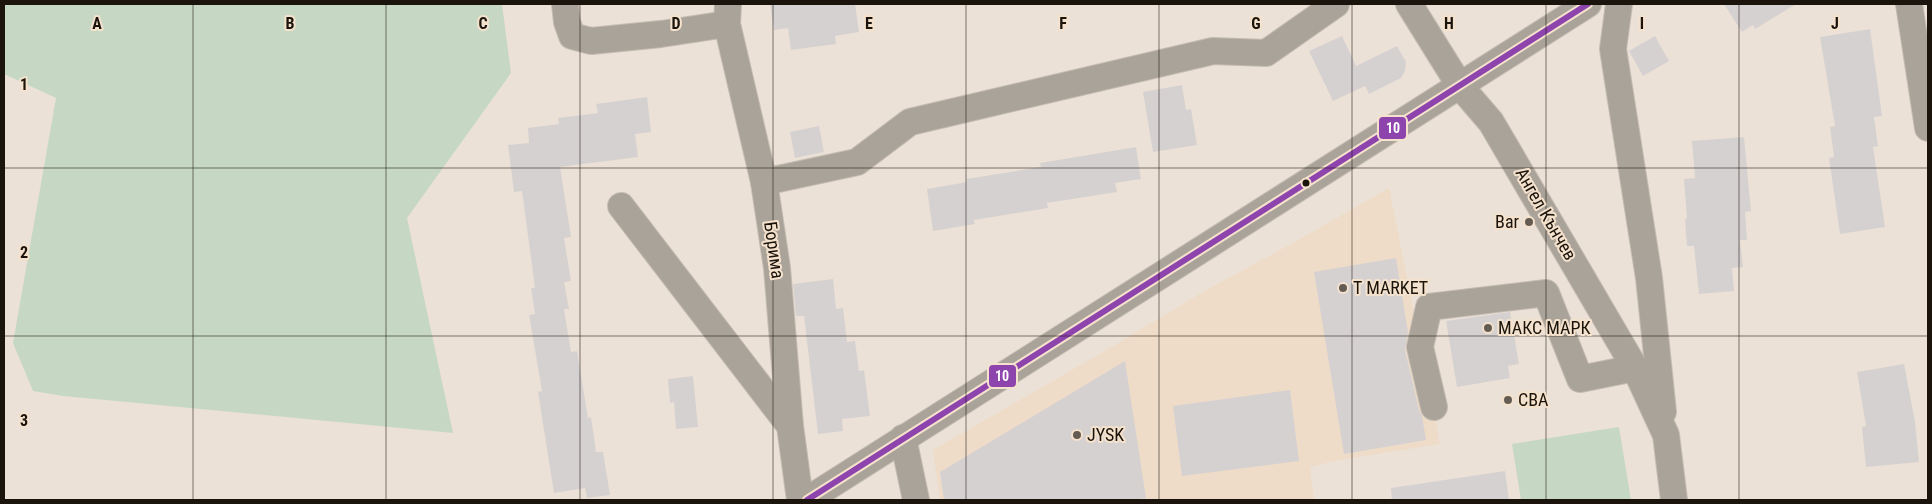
<svg xmlns="http://www.w3.org/2000/svg" width="1932" height="504" viewBox="0 0 1932 504" font-family="'Roboto Condensed',sans-serif">
<style>
.built{fill:#eedcc8}
.green{fill:#c6d8c4}
.building{fill:#d6d1d1}
.lines{fill:none;stroke-linecap:round;stroke-linejoin:round}
.minor-casing{stroke:#c5bcb3;stroke-width:28}
.minor{stroke:#aaa39a;stroke-width:26}
.bus-1-casing{stroke:#f5e2cd;stroke-width:10}
.bus-1{stroke:#8e44ad;stroke-width:6}
.grid{fill:none;stroke:#1a140c;stroke-width:1;stroke-opacity:0.55}
.bus-dot{fill:#1a140c;stroke:#f5e2cd;stroke-width:2}
.poi-dot{fill:#645c53;stroke:#f5e2cd;stroke-width:2}
.labels{text-anchor:middle;stroke-width:4;stroke-linejoin:round;paint-order:stroke}
.street-label{font-size:18px;fill:#1a140c;stroke:#f5e2cd}
.poi-label{font-size:18px;fill:#1a140c;stroke:#f5e2cd;text-anchor:start}
.grid-label{font-size:16px;text-anchor:middle;font-weight:bold;fill:#1a140c;stroke:#f5e2cd;stroke-width:4;stroke-linejoin:round;paint-order:stroke}
.line-badge{stroke:#f5e2cd;stroke-width:2}
.badge-label{font-size:14px;text-anchor:middle;font-weight:bold;fill:#fff}
</style>
<rect width="100%" height="100%" fill="#ece1d6"/>
<polygon class="built" points="1389,188 1440,444 1334,461 1310,467 1314,500 940,500 933,450 1110,348 1201,293 1293,243"/>
<g class="green">
<polygon points="4,4 502,4 511,73 407,218 453,433 63,396 33,391 13,343 56,98 4,74"/>
<polygon points="1619,427 1631,500 1521,500 1512,444"/>
</g>
<g class="building">
<polygon points="770,4 855,4 859,32 835,36 836,44 791,50 788,28 774,30"/>
<polygon points="1724,4 1796,4 1755,29 1753,25 1742,32"/>
<polygon points="1870,29 1882,116 1874,117 1878,146 1873,147 1885,227 1840,234 1829,158 1834,157 1830,127 1835,126 1820,37"/>
<polygon points="1342,36 1356,66 1397,46 1406,62 1405,71 1401,78 1369,94 1365,86 1333,101 1309,51"/>
<polygon points="1655,36 1669,61 1643,76 1629,51"/>
<polygon points="1182,85 1186,110 1191,109 1197,145 1153,152 1143,92"/>
<polygon points="647,97 651,132 635,134 638,157 560,167 571,237 564,238 571,281 564,282 569,309 564,309 571,352 577,351 588,418 591,417 596,452 603,452 610,495 587,498 585,488 554,493 538,392 542,391 529,315 535,314 531,288 535,288 522,191 514,192 508,145 529,143 528,128 559,124 558,118 598,113 596,104"/>
<polygon points="819,126 824,152 795,158 790,132"/>
<polygon points="1744,137 1751,211 1745,212 1747,240 1740,240 1743,267 1732,268 1734,291 1699,294 1694,246 1687,246 1685,219 1687,218 1684,179 1695,178 1692,141"/>
<polygon points="1136,147 1141,179 1115,183 1117,192 1047,203 1048,208 974,220 975,224 933,231 927,189 967,182 966,179 1041,167 1040,163"/>
<polygon points="1396,258 1408,332 1405,350 1419,410 1422,416 1426,440 1344,454 1314,272"/>
<polygon points="833,279 836,309 843,308 847,342 855,341 859,371 864,370 870,416 842,419 843,431 818,434 804,316 796,316 793,284"/>
<polygon points="1510,312 1519,364 1508,366 1510,378 1457,387 1446,321"/>
<polygon points="1125,361 1146,498 1132,500 944,500 940,472"/>
<polygon points="1904,364 1915,422 1919,462 1866,467 1862,427 1866,426 1857,372"/>
<polygon points="693,376 698,427 676,429 674,402 670,403 668,379"/>
<polygon points="1290,390 1299,461 1182,476 1173,406"/>
<polygon points="1505,471 1509,500 1392,500 1391,488"/>
</g>
<g class="lines">
<g class="minor-casing">
<g id="minor">
<polyline points="565,4 567,22 572,36 591,41 661,34 727,24"/>
<polyline points="728,4 727,24 764,182 777,268 790,426 800,500"/>
<polyline points="1409,4 1460,86 1491,122 1635,368 1666,435 1674,500"/>
<polyline points="1619,4 1613,49 1649,278 1663,412"/>
<polyline points="1909,4 1928,128"/>
<polyline points="764,182 857,162 910,122 1213,51 1266,53 1336,4"/>
<polyline points="621,206 790,426"/>
<polyline points="1434,407 1420,347 1429,307 1546,293 1580,379 1635,368"/>
<polyline points="903,438 916,500"/>
<polyline points="807,500 1588,4"/>
</g>
</g>
<use href="#minor" class="minor"/>
<g class="bus-1-casing">
<polyline id="bus-1" points="807,500 1588,4"/>
</g>
<use href="#bus-1" class="bus-1"/>
</g>
<path class="grid" d="M193,4V500M386,4V500M580,4V500M773,4V500M966,4V500M1159,4V500M1352,4V500M1546,4V500M1739,4V500M4,168H1928M4,336H1928"/>
<circle class="bus-dot" cx="1306" cy="183" r="4.5"/>
<g class="poi-dot">
<circle cx="1529" cy="222" r="5"/>
<circle cx="1343" cy="288" r="5"/>
<circle cx="1488" cy="328" r="5"/>
<circle cx="1508" cy="400" r="5"/>
<circle cx="1077" cy="435" r="5"/>
</g>
<g class="labels">
<g class="street-label">
<text transform="translate(1546 214) rotate(60)" y="6">Ангел Кънчев</text>
<text transform="translate(774 250) rotate(82)" y="6">Борима</text>
</g>
<g class="poi-label">
<text x="1519" y="228" text-anchor="end">Bar</text>
<text x="1353" y="294">T MARKET</text>
<text x="1498" y="334">МАКС МАРК</text>
<text x="1518" y="406">CBA</text>
<text x="1087" y="441">JYSK</text>
</g>
</g>
<g class="grid-label">
<text x="97" y="29">A</text>
<text x="290" y="29">B</text>
<text x="483" y="29">C</text>
<text x="676" y="29">D</text>
<text x="869" y="29">E</text>
<text x="1063" y="29">F</text>
<text x="1256" y="29">G</text>
<text x="1449" y="29">H</text>
<text x="1642" y="29">I</text>
<text x="1835" y="29">J</text>
<text x="24" y="90">1</text>
<text x="24" y="258">2</text>
<text x="24" y="426">3</text>
</g>
<g class="line-badge">
<rect x="1378" y="116" width="29" height="24" rx="5" fill="#8e44ad"/>
<rect x="988" y="364" width="29" height="24" rx="5" fill="#8e44ad"/>
</g>
<g class="badge-label">
<text x="1393" y="133">10</text>
<text x="1002" y="381">10</text>
</g>
<rect width="1932" height="504" fill="none" stroke="#1a140c" stroke-width="10"/>
</svg>
